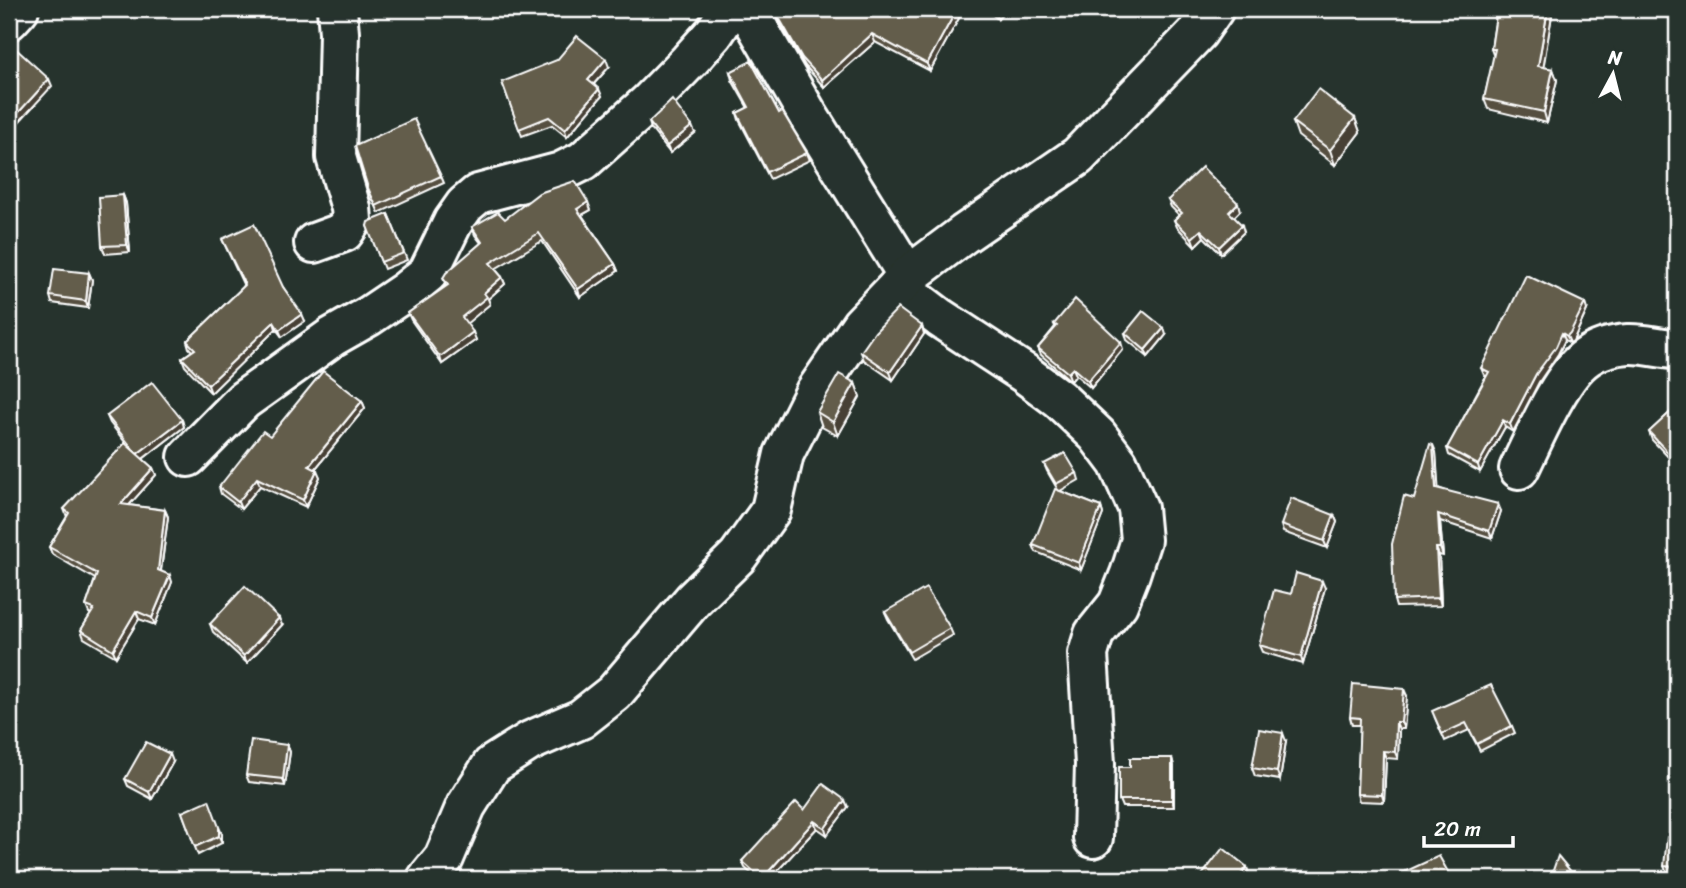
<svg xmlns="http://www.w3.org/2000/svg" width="1686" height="888" viewBox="0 0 1686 888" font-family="Sriracha,sans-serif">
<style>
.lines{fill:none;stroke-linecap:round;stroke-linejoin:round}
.minor-casing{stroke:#fff;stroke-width:44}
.minor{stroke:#26332d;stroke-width:38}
.wall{fill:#565041;stroke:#fff;stroke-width:2}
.shaded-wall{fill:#464135;stroke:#fff;stroke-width:2}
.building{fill:#645d4c;stroke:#fff;stroke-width:2}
</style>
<rect width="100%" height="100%" fill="#26332d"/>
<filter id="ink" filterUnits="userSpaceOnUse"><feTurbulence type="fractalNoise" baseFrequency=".0143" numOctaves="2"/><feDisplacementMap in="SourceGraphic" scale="14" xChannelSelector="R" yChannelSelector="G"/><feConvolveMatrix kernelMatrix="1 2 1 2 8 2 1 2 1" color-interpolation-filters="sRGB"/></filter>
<g filter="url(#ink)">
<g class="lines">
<g class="minor-casing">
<g id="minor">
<polyline points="747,9 808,115 908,276"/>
<polyline points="9,20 19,9"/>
<polyline points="314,243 344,232 352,220 351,208 336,157 339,33 337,9"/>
<polyline points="898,286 940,318 1024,373 1059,399 1097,435 1118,463 1138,508 1141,540 1130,574 1118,604 1094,634 1088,654 1095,764 1093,838"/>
<polyline points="188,457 244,400 332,337 369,316 406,291 428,273 453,222 465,205 478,194 561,172 583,161 647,104 689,61 714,33 730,9"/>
<path d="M1519,469C1534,439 1560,375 1587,357C1598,349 1615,345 1628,344C1644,343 1661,349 1677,349"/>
<polyline points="427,879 444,858 466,806 492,765 530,741 581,719 614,693 693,600 738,556 771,510 784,454 815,392 861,325 908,276 964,234 1078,156 1198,32 1214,9"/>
</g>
</g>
<use href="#minor" class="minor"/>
</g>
<g class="wall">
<polygon points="773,9 964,9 930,71 875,42 824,87 805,66"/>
<polygon points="985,9 1006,9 998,19"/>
<polygon points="1497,9 1550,9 1552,15 1543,67 1553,69 1557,80 1547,123 1488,109 1484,99 1494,57 1491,49"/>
<polygon points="609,67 594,84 602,96 567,137 552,125 522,136 502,82"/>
<polygon points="730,72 779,113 807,153 810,160 770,179 739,120 737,113 748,108 732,80"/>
<polygon points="1355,118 1360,132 1335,165 1298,136 1293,122"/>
<polygon points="649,122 695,133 670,153 651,129"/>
<polygon points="441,176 444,183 379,213 368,188"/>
<polygon points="123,195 126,203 130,252 105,254 102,246"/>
<polygon points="1168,200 1240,211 1234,217 1244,232 1221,254 1204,237 1195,246 1177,227 1174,220 1179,215 1171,207"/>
<polygon points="591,210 582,215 615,264 618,271 580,297 542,241 495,269 502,277 505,284 488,299 490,304 466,323 476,340 442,364 411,320 408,313 446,286 443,278 481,243 475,235 472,227 505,219"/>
<polygon points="388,214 407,260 384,269 367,226"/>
<polygon points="222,239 283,287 305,321 282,337 276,329 211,393 185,366 182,358 192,351 189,348 187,341 244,286"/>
<polygon points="89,273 92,280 88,308 52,303 50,296"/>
<polygon points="1587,310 1573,341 1570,343 1565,340 1558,354 1539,382 1513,432 1505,427 1480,472 1449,455 1447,448 1486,376 1484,375 1481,368"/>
<polygon points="1054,324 1123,349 1091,388 1076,375 1071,381 1041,355 1038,348 1055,327"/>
<polygon points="922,326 924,334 893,380 864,360 861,352"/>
<polygon points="1125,333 1166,335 1148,357 1127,340"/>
<polygon points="855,383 860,397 838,436 822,427 817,412"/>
<polygon points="362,401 365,408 315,469 320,477 306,507 260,486 241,509 221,494 219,487 270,436"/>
<polygon points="1677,406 1677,458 1673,462 1652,440 1649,432"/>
<polygon points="107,416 182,420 184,427 143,459 153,468 156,475 129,505 165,510 168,517 161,571 172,582 155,625 139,619 116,657 84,638 81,630 91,614 89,613 86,606 95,579 52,554 49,547 67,517 64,509 128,446 110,423"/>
<polygon points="1436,452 1438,488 1501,511 1492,538 1440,521 1443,556 1439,555 1441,606 1396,607 1394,600 1414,499"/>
<polygon points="1044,464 1077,473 1079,480 1060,491 1101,507 1103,514 1081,570 1036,552 1033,545 1058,490 1047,471"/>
<polygon points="1334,515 1337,522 1327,548 1283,532 1281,525"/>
<polygon points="1325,588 1303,664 1262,652 1259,645 1291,594"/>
<polygon points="885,612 950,628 953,635 912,659 888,619"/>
<polygon points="210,624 282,625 247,663 213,632"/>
<polygon points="1407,696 1404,729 1399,729 1398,759 1386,758 1384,802 1359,801 1357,794 1360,725 1352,725 1350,717"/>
<polygon points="1435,718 1512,726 1515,733 1480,751 1469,730 1445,741"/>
<polygon points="1286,741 1280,780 1255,776 1252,768"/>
<polygon points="287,745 290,752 285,786 249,782 246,775"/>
<polygon points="1172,758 1174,766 1174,807 1122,807 1119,800 1130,767"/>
<polygon points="173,762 152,799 128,786 125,779"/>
<polygon points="848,807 827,835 817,828 770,879 757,879 745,868 742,861 804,810"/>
<polygon points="182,812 222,834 222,843 198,855"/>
<polygon points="1677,838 1677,874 1667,873 1664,866"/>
</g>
<g class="shaded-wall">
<polygon points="957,9 964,9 930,71 927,64"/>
<polygon points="998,9 1006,9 998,19 996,11"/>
<polygon points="1548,9 1550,9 1552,15 1542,76 1538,66"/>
<polygon points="872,34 875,42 824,87 822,80"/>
<polygon points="606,59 609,67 591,87 588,80"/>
<polygon points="1553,69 1557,80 1547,123 1544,112"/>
<polygon points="49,79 52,86 9,133 9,123"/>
<polygon points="599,89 602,96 567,137 565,130"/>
<polygon points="1355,118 1360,132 1335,165 1330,150"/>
<polygon points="692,126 695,133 670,153 667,146"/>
<polygon points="123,195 126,203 130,252 127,245"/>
<polygon points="588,202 591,210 580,216 577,209"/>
<polygon points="1238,203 1240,211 1232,219 1229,212"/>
<polygon points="1242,225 1244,232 1221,254 1219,247"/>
<polygon points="1201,230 1204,237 1195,246 1192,238"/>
<polygon points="615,264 618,271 580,297 578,289"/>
<polygon points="89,273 92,280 88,308 86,301"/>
<polygon points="502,277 505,284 488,299 490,304 465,325 462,317 484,293"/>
<polygon points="1585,303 1587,310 1573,341 1570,343 1567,336"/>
<polygon points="302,314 305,321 282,337 279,330"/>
<polygon points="274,322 276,329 211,393 208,385"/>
<polygon points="922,326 924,334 893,380 890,372"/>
<polygon points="1164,328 1166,335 1148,357 1145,350"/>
<polygon points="473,332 476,340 442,364 440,357"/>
<polygon points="1562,333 1565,340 1558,354 1539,382 1513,432 1510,424 1536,374"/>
<polygon points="1121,342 1123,349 1091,388 1088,381"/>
<polygon points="1073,368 1076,375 1071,381 1068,373"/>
<polygon points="855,383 860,397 838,436 833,422"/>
<polygon points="362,401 365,408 312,473 309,466"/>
<polygon points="182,420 184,427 140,461 137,454"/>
<polygon points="1503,420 1505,427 1480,472 1478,465"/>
<polygon points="1433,445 1436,452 1439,495 1436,488"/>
<polygon points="1677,448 1677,458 1673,462 1670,455"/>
<polygon points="153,468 156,475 123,512 121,504"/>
<polygon points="317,470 320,477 306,507 303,500"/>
<polygon points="257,478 260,486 241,509 238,502"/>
<polygon points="1498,504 1501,511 1492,538 1489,531"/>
<polygon points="1101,507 1103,514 1081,570 1079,563"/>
<polygon points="165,510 168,517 160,577 158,570"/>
<polygon points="1438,514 1440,521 1443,556 1440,548"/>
<polygon points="1334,515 1337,522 1327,548 1324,541"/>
<polygon points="1436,548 1439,555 1441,606 1439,598"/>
<polygon points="170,575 172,582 155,625 152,618"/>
<polygon points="1322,581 1325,588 1303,664 1301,657"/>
<polygon points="136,611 139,619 116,657 113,650"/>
<polygon points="279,618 282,625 247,663 244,656"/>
<polygon points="1404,689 1407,696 1404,729 1401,722"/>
<polygon points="1396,722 1399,729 1398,759 1395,752"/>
<polygon points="1283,733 1286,741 1280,780 1277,772"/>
<polygon points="287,745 290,752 285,786 283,779"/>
<polygon points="1383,751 1386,758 1384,802 1382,795"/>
<polygon points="170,754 173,762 152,799 149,792"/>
<polygon points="1172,758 1174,766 1174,807 1172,800"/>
<polygon points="845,800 848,807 827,835 825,828"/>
<polygon points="814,821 817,828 770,879 762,879"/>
<polygon points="219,827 222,834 222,843 219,836"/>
<polygon points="1247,867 1249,874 1245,879 1237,879"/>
</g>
<g class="building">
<polygon points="774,9 957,9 927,64 872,34 822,80 802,58"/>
<polygon points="1497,9 1548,9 1538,66 1553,69 1544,112 1484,99 1495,49 1491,49"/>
<polygon points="577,36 606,59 588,80 599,89 565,130 549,117 519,129 502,82 557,60"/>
<polygon points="14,47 49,79 9,123 9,53"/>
<polygon points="751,61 779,113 782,111 807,153 767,172 737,113 749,107 730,72"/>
<polygon points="1318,89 1355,118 1330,150 1293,122"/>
<polygon points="672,100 692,126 667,146 649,122"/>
<polygon points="414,119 441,176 376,206 368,188 355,146"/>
<polygon points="1202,167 1238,203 1229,212 1242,225 1219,247 1201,230 1192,238 1174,220 1182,213 1168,200"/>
<polygon points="575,181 588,202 577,209 615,264 578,289 539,233 490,263 502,277 484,293 487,297 462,317 473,332 440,357 408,313 448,285 443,278 446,273 482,242 472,227 498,212 505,219 539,193"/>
<polygon points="123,195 127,245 102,246 99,197"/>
<polygon points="388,214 404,253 381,262 367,226 368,222"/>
<polygon points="254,224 283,287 302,314 279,330 274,322 208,385 182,358 195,349 187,341 245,285 222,239"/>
<polygon points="54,269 89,273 86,301 50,296"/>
<polygon points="1526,275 1585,303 1570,333 1567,336 1562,333 1556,347 1536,374 1510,424 1503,420 1478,465 1447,448 1489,372 1481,368"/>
<polygon points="1075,299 1121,342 1088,381 1073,368 1068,373 1038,348 1057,326 1054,324"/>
<polygon points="898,308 922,326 890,372 861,352 875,332"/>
<polygon points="1143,311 1164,328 1145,350 1125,333"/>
<polygon points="323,371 362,401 309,466 317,470 303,500 257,478 238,502 219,487 263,431 270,436"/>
<polygon points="839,374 855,383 833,422 817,412"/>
<polygon points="152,382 182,420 137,454 107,416"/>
<polygon points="1677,406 1677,448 1670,455 1649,432"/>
<polygon points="125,443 153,468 121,504 165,510 158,570 170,575 152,618 136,611 113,650 81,630 94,609 86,606 97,574 49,547 69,513 64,509"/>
<polygon points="1430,444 1433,445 1436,488 1498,504 1489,531 1438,514 1440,548 1436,548 1439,598 1394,600 1392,544 1404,496 1414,499"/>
<polygon points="1065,453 1077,473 1056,484 1044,464"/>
<polygon points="1055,489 1101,507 1079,563 1033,545"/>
<polygon points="1291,498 1334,515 1324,541 1281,525"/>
<polygon points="1296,573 1322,581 1301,657 1259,645 1274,590 1291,594"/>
<polygon points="245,586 279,618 244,656 210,624"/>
<polygon points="926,588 950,628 909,652 885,612"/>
<polygon points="1353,684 1404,689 1401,722 1396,722 1395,752 1383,751 1382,795 1357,794 1360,718 1350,717"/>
<polygon points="1491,685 1512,726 1477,744 1466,723 1442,734 1432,711"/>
<polygon points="1259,729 1283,733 1277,772 1252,768"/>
<polygon points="251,740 287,745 283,779 246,775"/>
<polygon points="146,742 170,754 149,792 125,779"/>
<polygon points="1130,758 1172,758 1172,800 1119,800 1119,767 1130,767"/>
<polygon points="823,784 845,800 825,828 814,821 762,879 742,861 796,802 804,810"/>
<polygon points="209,800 219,827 219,836 195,847 182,812"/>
<polygon points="1667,837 1677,838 1677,867 1664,866"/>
<polygon points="1223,848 1247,867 1237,879 1199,879"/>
<polygon points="1439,856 1452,879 1389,879"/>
<polygon points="1558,856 1577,879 1550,879"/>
<polygon points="1177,877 1195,879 1176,879"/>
</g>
</g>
<rect width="1686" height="888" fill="none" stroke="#26332d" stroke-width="35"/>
<rect x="18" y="18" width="1651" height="853" fill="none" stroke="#fff" stroke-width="2.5" filter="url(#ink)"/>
<g transform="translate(1613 74) rotate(7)" stroke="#26332d" stroke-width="5" paint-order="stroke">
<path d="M0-5L12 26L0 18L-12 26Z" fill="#ffffff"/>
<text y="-10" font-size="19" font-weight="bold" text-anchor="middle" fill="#ffffff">N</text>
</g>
<path d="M1424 836v10h89v-10" fill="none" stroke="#ffffff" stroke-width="3.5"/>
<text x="1434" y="836" font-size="21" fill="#ffffff" stroke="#26332d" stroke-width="5" paint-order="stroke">20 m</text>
</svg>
